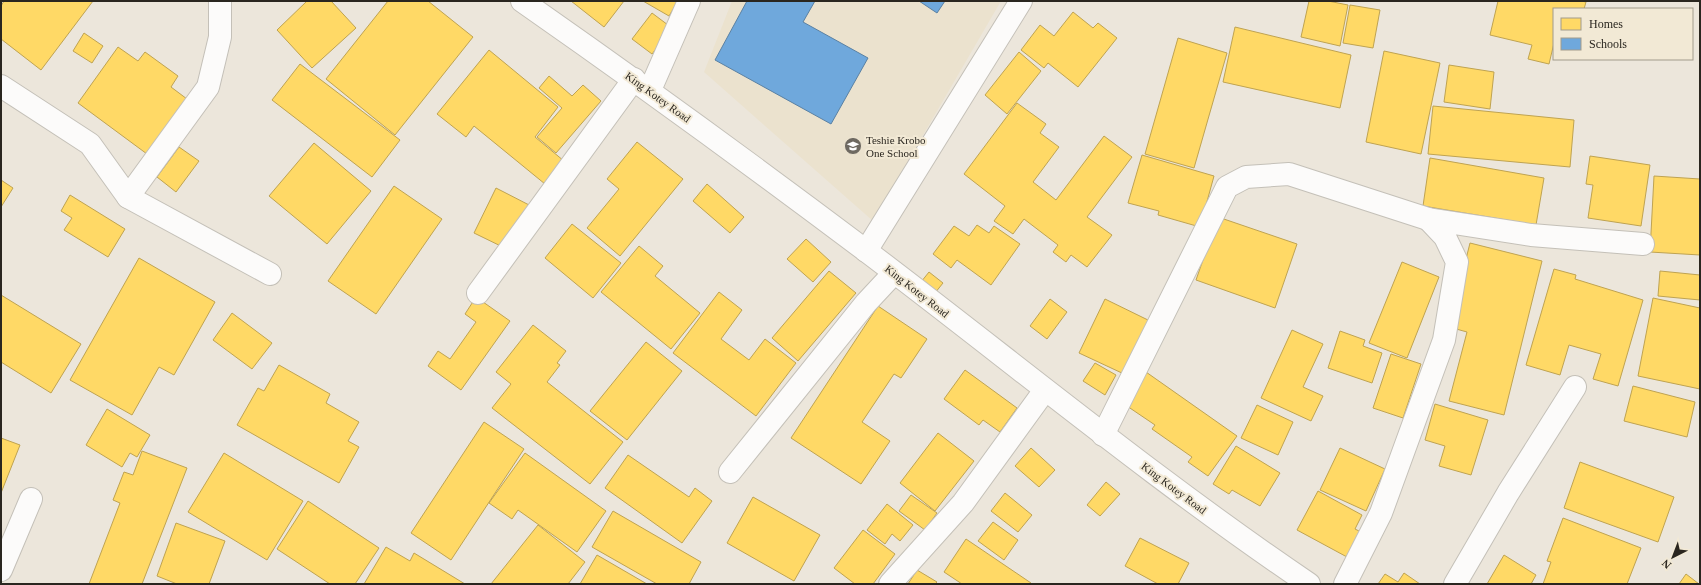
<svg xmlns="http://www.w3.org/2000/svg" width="1701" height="585" viewBox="0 0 1701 585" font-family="'Times New Roman',serif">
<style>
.built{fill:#ebe2ce}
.homes{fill:#ffd966;stroke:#bfa351}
.schools{fill:#6fa8dc;stroke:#5a81a3}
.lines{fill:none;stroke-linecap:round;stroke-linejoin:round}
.minor-casing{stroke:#c4c0b8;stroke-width:24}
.minor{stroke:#fcfbfa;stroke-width:22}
.labels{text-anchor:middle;stroke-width:4;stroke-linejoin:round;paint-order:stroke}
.street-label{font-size:11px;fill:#2a261f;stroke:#f2e9d5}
.poi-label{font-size:11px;fill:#2a261f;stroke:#f2e9d5;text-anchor:start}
</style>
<rect width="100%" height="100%" fill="#ece6db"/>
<polygon class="built" points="732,1 1001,1 873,221 704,72"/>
<g class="homes">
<polygon points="4,1 93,1 41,70 1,39 1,6"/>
<polygon points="307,1 331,1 356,28 312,68 277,30"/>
<polygon points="388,1 428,1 473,37 395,135 326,79"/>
<polygon points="571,1 624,1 604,27"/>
<polygon points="643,1 678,1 669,16"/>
<polygon points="1309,1 1328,1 1348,5 1340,46 1301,37"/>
<polygon points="1498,1 1581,1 1586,2 1584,9 1554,9 1554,43 1549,64 1528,59 1532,45 1490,35"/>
<polygon points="1350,5 1380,10 1373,48 1343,43"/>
<polygon points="1073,12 1093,28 1098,23 1117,38 1078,87 1048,63 1044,68 1021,50 1040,25 1054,36"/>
<polygon points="652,13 672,28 652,54 632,39"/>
<polygon points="1235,27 1351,55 1340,108 1223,82"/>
<polygon points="84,33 103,46 92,63 73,51"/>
<polygon points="1178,38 1227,53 1194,168 1145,154"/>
<polygon points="118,47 138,61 145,52 178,76 171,87 187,99 147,154 78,103"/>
<polygon points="489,50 558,107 535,137 564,161 545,184 474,126 466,137 437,114"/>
<polygon points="1384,51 1440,63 1421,154 1366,142"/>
<polygon points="1019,52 1041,71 1007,114 985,95"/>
<polygon points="300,64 400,140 372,177 272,100"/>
<polygon points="1449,65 1494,72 1490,109 1444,102"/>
<polygon points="549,76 572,96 583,85 601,101 556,153 537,137 562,108 539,88"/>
<polygon points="1017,103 1046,124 1040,133 1059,147 1033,182 1056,200 1104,136 1132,157 1087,217 1112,235 1087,267 1071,255 1066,262 1053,252 1058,245 1024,219 1013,234 994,221 1005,206 964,174"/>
<polygon points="1433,106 1574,120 1570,167 1428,154"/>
<polygon points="637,142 683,179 620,256 587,228 619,189 607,179"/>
<polygon points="314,143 371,191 327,244 269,196"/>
<polygon points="179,147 199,161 176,192 157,177"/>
<polygon points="1142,155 1214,176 1200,227 1158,215 1159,211 1128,203"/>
<polygon points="1590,156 1650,165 1641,226 1588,218 1593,185 1586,184"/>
<polygon points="1430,158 1544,178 1536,225 1423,206"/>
<polygon points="1654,176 1700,179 1700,255 1650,252"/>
<polygon points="1,180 13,188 1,207"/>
<polygon points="707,184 744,217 730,233 693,201"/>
<polygon points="394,186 442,219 376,314 328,281"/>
<polygon points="496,188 533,207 511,251 474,233"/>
<polygon points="70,195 125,229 108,257 64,230 72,218 61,211"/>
<polygon points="1218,217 1297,244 1275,308 1196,280"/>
<polygon points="572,224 621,263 593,298 545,258"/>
<polygon points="977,225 989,233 994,226 1020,244 991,285 957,260 951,268 933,254 954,226 969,236"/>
<polygon points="806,239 831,262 813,282 787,259"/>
<polygon points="1470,243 1542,261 1504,415 1449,401 1467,332 1449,327"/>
<polygon points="639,246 663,266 655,276 700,313 671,349 601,292"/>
<polygon points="139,258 215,302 174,375 159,367 132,415 70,380"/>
<polygon points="1402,262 1439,277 1407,358 1369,343"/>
<polygon points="1554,269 1576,275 1575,279 1643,300 1618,386 1593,379 1601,354 1569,345 1560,375 1526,365"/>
<polygon points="829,271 856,293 798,361 772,338"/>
<polygon points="1660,271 1700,275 1700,300 1658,296"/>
<polygon points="929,272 943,283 935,293 921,282"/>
<polygon points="719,292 742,310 721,339 749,360 765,339 796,363 756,416 673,353"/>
<polygon points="1,295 81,344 51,393 1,362"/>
<polygon points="476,297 510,321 461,390 428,366 438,351 450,359 476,322 465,314"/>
<polygon points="1653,298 1700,308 1700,389 1638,376"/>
<polygon points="1050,299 1067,312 1047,339 1030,326"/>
<polygon points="1105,299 1150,321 1124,374 1079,353"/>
<polygon points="878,306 927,339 901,378 894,374 862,422 890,441 861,484 791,438"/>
<polygon points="232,313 272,343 252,369 213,340"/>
<polygon points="533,325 566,351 557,363 560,365 547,382 623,442 590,484 492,408 511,384 496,372"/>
<polygon points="1292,330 1323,344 1303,387 1323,396 1311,421 1261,398"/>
<polygon points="1340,331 1365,340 1363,346 1382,353 1372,383 1328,368"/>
<polygon points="646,342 682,371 627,440 590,411"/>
<polygon points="1391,354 1421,364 1403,418 1373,408"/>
<polygon points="1095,363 1116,375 1105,395 1083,381"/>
<polygon points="279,365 330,394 326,403 359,422 348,441 359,447 339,483 237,425 258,388 264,391"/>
<polygon points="965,370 1017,408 1000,432 983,420 979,425 944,399"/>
<polygon points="1146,372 1237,436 1208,476 1188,462 1192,457 1152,429 1155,425 1124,404"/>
<polygon points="1633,386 1695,402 1687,437 1624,421"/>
<polygon points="1435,404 1488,420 1471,475 1439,466 1445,446 1425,440"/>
<polygon points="1257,405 1293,422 1278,455 1241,438"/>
<polygon points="107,409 150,435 137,457 130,453 122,467 86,445"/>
<polygon points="484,422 524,449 451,560 411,533"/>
<polygon points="938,433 974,461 935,511 900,483"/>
<polygon points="1,438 20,445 1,493"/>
<polygon points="1236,446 1280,473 1260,506 1232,490 1229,494 1213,484"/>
<polygon points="1031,448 1055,470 1039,487 1015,466"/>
<polygon points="1340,448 1385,469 1366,511 1320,490"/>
<polygon points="142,451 187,468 142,584 89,584 120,503 113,500 124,472 133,475"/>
<polygon points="224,453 303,501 267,560 188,512"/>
<polygon points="525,453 606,511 577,552 518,510 512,519 489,503"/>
<polygon points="628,455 689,497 695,488 712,501 682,543 605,488"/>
<polygon points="1580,462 1674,497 1658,542 1564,508"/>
<polygon points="1106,482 1120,494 1100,516 1087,505"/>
<polygon points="1318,491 1362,515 1355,529 1361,532 1347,557 1297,530"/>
<polygon points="1005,493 1032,515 1018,532 991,511"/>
<polygon points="911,495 937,513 925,530 899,511"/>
<polygon points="753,497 820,535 794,581 727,543"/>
<polygon points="308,501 379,548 355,584 330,584 277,549"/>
<polygon points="887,504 913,525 900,541 892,534 885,544 867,530"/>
<polygon points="613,511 701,562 689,584 657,584 592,547"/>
<polygon points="1563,518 1641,548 1627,584 1543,584 1551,562 1547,561"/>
<polygon points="993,522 1018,540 1004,560 978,541"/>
<polygon points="176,523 225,541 209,584 177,584 157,576"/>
<polygon points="538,525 585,562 568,584 491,584"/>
<polygon points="863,530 895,554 873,584 855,584 834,568"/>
<polygon points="1140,538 1189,563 1178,584 1158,584 1125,566"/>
<polygon points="966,539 1031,583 1030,584 962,584 944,572"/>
<polygon points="386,547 410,561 414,553 465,584 364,584"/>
<polygon points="597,555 647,584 580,584"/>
<polygon points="1504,555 1536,575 1531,584 1487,584"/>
<polygon points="917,570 937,582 935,584 908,584"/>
<polygon points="1404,573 1420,584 1378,584 1385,574 1398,582"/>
<polygon points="1686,574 1699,584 1679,584"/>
</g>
<g class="schools">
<polygon points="747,1 815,1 803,22 868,58 831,124 715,60"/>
<polygon points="919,1 945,1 937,13"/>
</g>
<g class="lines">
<g class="minor-casing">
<g id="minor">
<path d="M522,1C638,82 752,165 865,250C1013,362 1155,480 1309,584"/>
<polyline points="1,86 90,144 128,197 270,274"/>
<polyline points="650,90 689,1"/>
<polyline points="128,197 208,87 220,37 220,1"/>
<polyline points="866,251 1021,1"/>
<polyline points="478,293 634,79"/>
<polyline points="1103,435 1227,187 1246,177 1289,174 1428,219"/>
<polyline points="730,472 866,303 894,273"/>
<polyline points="1,570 31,499"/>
<polyline points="890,584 963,503 1045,390"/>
<polyline points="1345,584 1381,513 1444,340 1457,262 1445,237 1428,219 1531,235 1643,244"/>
<polyline points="1455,584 1508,493 1575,387"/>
</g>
</g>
<use href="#minor" class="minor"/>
</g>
<defs>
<g id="school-disc" transform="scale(0.9)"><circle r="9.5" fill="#6e6961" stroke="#f2e9d5"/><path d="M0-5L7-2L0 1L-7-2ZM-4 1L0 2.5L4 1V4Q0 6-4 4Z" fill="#fff"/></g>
</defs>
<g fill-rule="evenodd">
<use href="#school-disc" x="853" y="146"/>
</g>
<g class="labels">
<g class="street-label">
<text transform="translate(658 97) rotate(36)" y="4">King Kotey Road</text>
<text transform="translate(917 291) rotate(38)" y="4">King Kotey Road</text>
<text transform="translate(1174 488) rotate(37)" y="4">King Kotey Road</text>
</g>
<g class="poi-label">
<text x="866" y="144">Teshie Krobo<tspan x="866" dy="13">One School</tspan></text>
</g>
</g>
<rect width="1701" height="585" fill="none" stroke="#2a261f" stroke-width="4"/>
<rect x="1553" y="8" width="140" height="52" fill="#f2e9d5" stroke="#a29b8c"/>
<rect x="1561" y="18" width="20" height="12" fill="#ffd966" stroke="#a29b8c"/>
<text x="1589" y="28" font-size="12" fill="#2a261f">Homes</text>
<rect x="1561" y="38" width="20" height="12" fill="#6fa8dc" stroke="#a29b8c"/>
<text x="1589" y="48" font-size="12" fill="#2a261f">Schools</text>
<g transform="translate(1673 557) rotate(222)" stroke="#f2e9d5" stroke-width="3" paint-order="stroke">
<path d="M0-3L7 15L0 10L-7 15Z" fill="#2a261f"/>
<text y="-6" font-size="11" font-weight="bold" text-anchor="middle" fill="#2a261f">N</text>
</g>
</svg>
